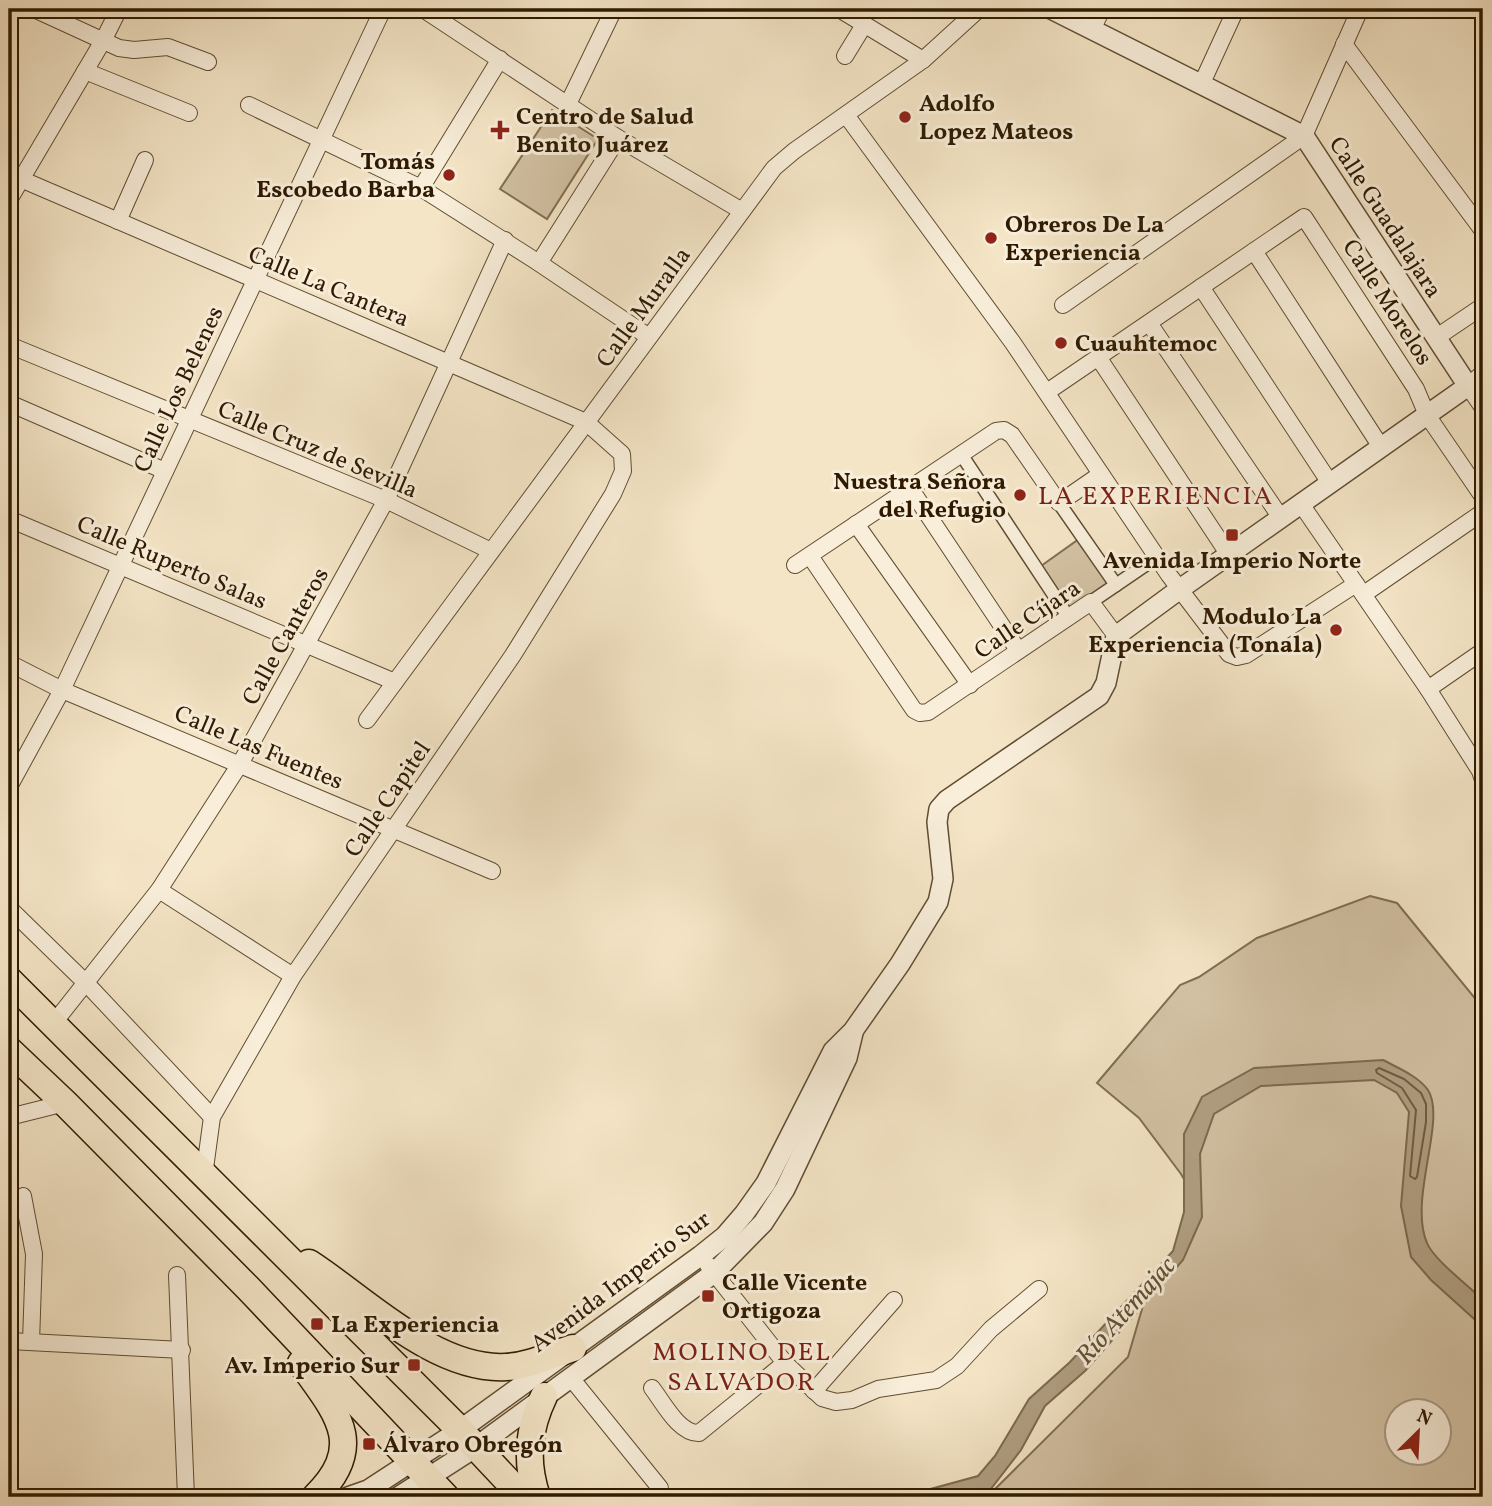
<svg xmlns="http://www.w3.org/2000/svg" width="1492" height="1506" viewBox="0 0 1492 1506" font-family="Vollkorn,serif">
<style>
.green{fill:#d3c2a4;stroke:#816e52;stroke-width:2;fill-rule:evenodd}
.water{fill:#b1a083;stroke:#7d6a4f;stroke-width:2}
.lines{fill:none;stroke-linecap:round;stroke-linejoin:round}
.shore{stroke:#705d42;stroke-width:2}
.pedestrian-casing{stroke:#604d32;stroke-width:15}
.minor-casing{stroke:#604d32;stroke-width:18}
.tertiary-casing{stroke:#604d32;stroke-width:22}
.trunk-casing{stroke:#2f1a00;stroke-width:29}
.pedestrian{stroke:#f8eeda;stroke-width:12}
.minor{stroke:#f8eeda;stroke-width:16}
.tertiary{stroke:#f8eeda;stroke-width:19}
.trunk{stroke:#f4e5c6;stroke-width:26}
.poi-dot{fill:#8f2418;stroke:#f8eeda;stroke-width:2.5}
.labels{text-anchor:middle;stroke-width:6;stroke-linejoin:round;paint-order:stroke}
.poi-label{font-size:24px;font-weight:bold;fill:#2f1a00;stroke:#f8eeda;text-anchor:start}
.street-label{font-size:24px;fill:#2f1a00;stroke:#f8eeda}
.neighbourhood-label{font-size:26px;letter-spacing:2px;fill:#7a1f14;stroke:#f8eeda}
.water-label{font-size:26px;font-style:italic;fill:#635034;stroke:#f8eeda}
</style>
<rect width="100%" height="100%" fill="#f4e5c6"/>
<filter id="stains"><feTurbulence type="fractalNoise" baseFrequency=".00286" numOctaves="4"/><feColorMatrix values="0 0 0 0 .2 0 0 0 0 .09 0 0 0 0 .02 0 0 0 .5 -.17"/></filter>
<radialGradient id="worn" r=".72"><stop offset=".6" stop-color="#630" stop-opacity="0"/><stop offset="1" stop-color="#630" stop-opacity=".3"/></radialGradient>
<g class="green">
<polygon points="552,110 598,139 547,219 500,189"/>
<polygon points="1079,539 1112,585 1067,616 1041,566"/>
<path d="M1370,896L1397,903L1483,1008V1497H987L1128,1357L1149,1285L1183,1239L1196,1200L1181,1174L1139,1118L1097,1083L1180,985L1199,977L1257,938ZM1398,1412H1440V1454H1398Z"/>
</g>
<path class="water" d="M1383,1060C1398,1068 1418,1076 1428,1090C1447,1120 1408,1199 1427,1243C1433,1259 1470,1287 1483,1300V1327L1431,1280L1411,1257L1401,1206L1409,1112L1397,1093L1374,1080L1261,1086L1214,1114L1200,1154L1202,1217L1183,1260L1085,1371L1045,1406L1021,1450L990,1490L981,1497H901L978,1476L995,1456L1029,1399L1070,1362L1173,1251L1184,1212V1134L1202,1097L1254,1068Z"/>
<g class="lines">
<polygon class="shore" points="1379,1068 1404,1079 1421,1093 1426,1104 1426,1122 1417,1177 1415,1179 1410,1176 1416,1110 1402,1088 1377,1073 1376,1070"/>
<g class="pedestrian-casing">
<g id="pedestrian">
<polyline points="961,454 1069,618"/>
<polyline points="1059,503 1116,585"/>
<polyline points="1091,602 1157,557"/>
</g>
</g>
<g class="minor-casing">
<g id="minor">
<polyline points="34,9 119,48 134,50 168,47 208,62"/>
<polyline points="423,9 618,138 742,211"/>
<polyline points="839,9 923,60"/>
<polyline points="1092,30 1102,9"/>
<polyline points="1344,44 1483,231"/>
<polyline points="845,56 864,25"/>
<polyline points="85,71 189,113"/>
<polyline points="1202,83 1236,9"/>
<polyline points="568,104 614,9"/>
<polyline points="249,105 421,188 539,263 649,337"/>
<polyline points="846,115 1013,343 1169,575 1229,654 1237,657 1246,655 1356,584"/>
<polyline points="9,174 586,422 622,454 623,471 613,494 513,655 293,976 212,1117 204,1176"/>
<polyline points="421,188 500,59"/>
<polyline points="9,200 104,39 119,9"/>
<polyline points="118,221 145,160"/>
<polyline points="1254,251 1381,447"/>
<polyline points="539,263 618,138"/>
<polyline points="1201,287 1330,483"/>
<polyline points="1063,305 1304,136 1360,9"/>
<polyline points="1149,323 1281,518"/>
<polyline points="1437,337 1483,306"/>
<polyline points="9,345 386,500 491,551"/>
<polyline points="1098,357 1229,555"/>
<polyline points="1468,386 1483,408"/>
<polyline points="1468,386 1483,373"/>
<polyline points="1047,392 1304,217 1416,389 1427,415 1483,497"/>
<polyline points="9,403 165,471"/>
<polyline points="910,488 1018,650"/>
<polyline points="1301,504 1428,689 1480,771 1483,780"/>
<polyline points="9,519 395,682"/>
<polyline points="856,524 970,685"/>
<polyline points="810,556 914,710 920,713 928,712 1091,602 1116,636"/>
<polyline points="795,565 996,431 1004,430 1012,435 1059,503 1101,474"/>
<polyline points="1364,594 1483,512"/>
<polyline points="9,663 62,690 492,871"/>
<polyline points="1428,689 1483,651"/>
<polyline points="367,720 774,168 794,151 923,60 979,9"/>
<polyline points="9,787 62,690 383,9"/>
<polyline points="159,890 293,976"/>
<polyline points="9,908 86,983 212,1117"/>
<polyline points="53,1024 159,890 240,764 386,500 505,240"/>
<polyline points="9,1117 65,1103"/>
<polyline points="23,1196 34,1254 31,1342"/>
<polyline points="708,1265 785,1363 822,1398 836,1402 852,1400 878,1389 936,1380 957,1366 991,1329 1039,1289"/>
<polyline points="177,1275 186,1497"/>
<polyline points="9,1341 182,1350"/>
<polyline points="571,1378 660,1488"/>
<path d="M652,1388C663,1402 679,1434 699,1433L785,1363"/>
<polyline points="814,1391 894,1300"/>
</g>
</g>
<g class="tertiary-casing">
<g id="tertiary">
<polyline points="348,1497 368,1490 460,1430 700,1256 725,1236 744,1214 766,1183 833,1051 853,1031 900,964 938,902 943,879 937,822 939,809 947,800 1099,696 1106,683 1116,636 1180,589 1468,386 1304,136 1051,9"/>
<polyline points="398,1497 476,1447 714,1273 763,1223 785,1189 847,1058 853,1033"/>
</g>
</g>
<g class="trunk-casing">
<g id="trunk">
<polyline points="9,980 460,1430 523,1497"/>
<polyline points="9,1050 65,1103 248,1288 446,1497"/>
<path d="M309,1263C365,1299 435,1371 506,1367C528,1366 551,1355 573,1348"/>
<path d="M301,1363C336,1412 368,1445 315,1497"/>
<path d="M537,1497C525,1461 528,1429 544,1396"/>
</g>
</g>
<use href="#pedestrian" class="pedestrian"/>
<use href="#minor" class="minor"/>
<use href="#tertiary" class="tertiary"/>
<use href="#trunk" class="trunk"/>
</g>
<g class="poi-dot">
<circle cx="905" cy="117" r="7"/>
<path d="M496.5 119.5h7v7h7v7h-7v7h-7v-7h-7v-7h7z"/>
<circle cx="449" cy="175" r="7"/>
<circle cx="991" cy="238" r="7"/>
<circle cx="1061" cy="343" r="7"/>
<circle cx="1020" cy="495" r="7"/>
<rect x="1225" y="528" width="14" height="14" rx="3.5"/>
<circle cx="1336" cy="630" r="7"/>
<rect x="701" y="1289" width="14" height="14" rx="3.5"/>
<rect x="310" y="1317" width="14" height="14" rx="3.5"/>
<rect x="407" y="1358" width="14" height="14" rx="3.5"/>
<rect x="362" y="1437" width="14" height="14" rx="3.5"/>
</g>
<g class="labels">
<g class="poi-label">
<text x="919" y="111">Adolfo<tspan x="919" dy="28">Lopez Mateos</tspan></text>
<text x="516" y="124">Centro de Salud<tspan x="516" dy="28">Benito Juárez</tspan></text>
<text x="435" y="169" text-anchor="end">Tomás<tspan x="435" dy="28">Escobedo Barba</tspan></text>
<text x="1005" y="232">Obreros De La<tspan x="1005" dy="28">Experiencia</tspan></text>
<text x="1075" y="351">Cuauhtemoc</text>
<text x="1006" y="489" text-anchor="end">Nuestra Señora<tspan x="1006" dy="28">del Refugio</tspan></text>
<text x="1232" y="568" text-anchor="middle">Avenida Imperio Norte</text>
<text x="1322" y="624" text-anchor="end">Modulo La<tspan x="1322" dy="28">Experiencia (Tonala)</tspan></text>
<text x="722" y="1290">Calle Vicente<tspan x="722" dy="28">Ortigoza</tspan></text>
<text x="331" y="1332">La Experiencia</text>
<text x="400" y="1373" text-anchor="end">Av. Imperio Sur</text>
<text x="383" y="1452">Álvaro Obregón</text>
</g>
<g class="street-label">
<text transform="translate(1386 217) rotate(57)" y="8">Calle Guadalajara</text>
<text transform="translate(329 286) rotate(23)" y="8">Calle La Cantera</text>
<text transform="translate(1388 302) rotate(57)" y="8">Calle Morelos</text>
<text transform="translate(643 307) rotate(-54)" y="8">Calle Muralla</text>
<text transform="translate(178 389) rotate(-65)" y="8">Calle Los Belenes</text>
<text transform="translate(318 449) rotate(23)" y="8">Calle Cruz de Sevilla</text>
<text transform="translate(172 562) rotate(23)" y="8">Calle Ruperto Salas</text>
<text transform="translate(1027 619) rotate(-34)" y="8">Calle Cíjara</text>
<text transform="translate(285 636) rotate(-61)" y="8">Calle Canteros</text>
<text transform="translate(259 747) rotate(23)" y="8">Calle Las Fuentes</text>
<text transform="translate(387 799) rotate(-56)" y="8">Calle Capitel</text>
<text transform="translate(620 1281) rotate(-37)" y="8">Avenida Imperio Sur</text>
</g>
<g class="neighbourhood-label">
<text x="1156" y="504">LA EXPERIENCIA</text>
<text x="742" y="1360">MOLINO DEL<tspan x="742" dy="30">SALVADOR</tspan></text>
</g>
<g class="water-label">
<text transform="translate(1125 1310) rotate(-48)" y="9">Río Atemajac</text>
</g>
</g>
<rect width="1492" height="1506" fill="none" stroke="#f4e5c6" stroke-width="35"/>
<rect x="10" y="10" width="1471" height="1485" fill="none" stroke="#2f1a00" stroke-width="3.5"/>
<rect x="18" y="18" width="1457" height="1471" fill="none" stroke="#2f1a00" stroke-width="2"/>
<g transform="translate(1418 1432) rotate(24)"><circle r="33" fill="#f8eeda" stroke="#a89983" stroke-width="2"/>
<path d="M0-5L12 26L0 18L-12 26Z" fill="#8f2418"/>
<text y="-10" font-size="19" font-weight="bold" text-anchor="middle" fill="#2f1a00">N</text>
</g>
<rect width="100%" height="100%" filter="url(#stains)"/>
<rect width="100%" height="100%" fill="url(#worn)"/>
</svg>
